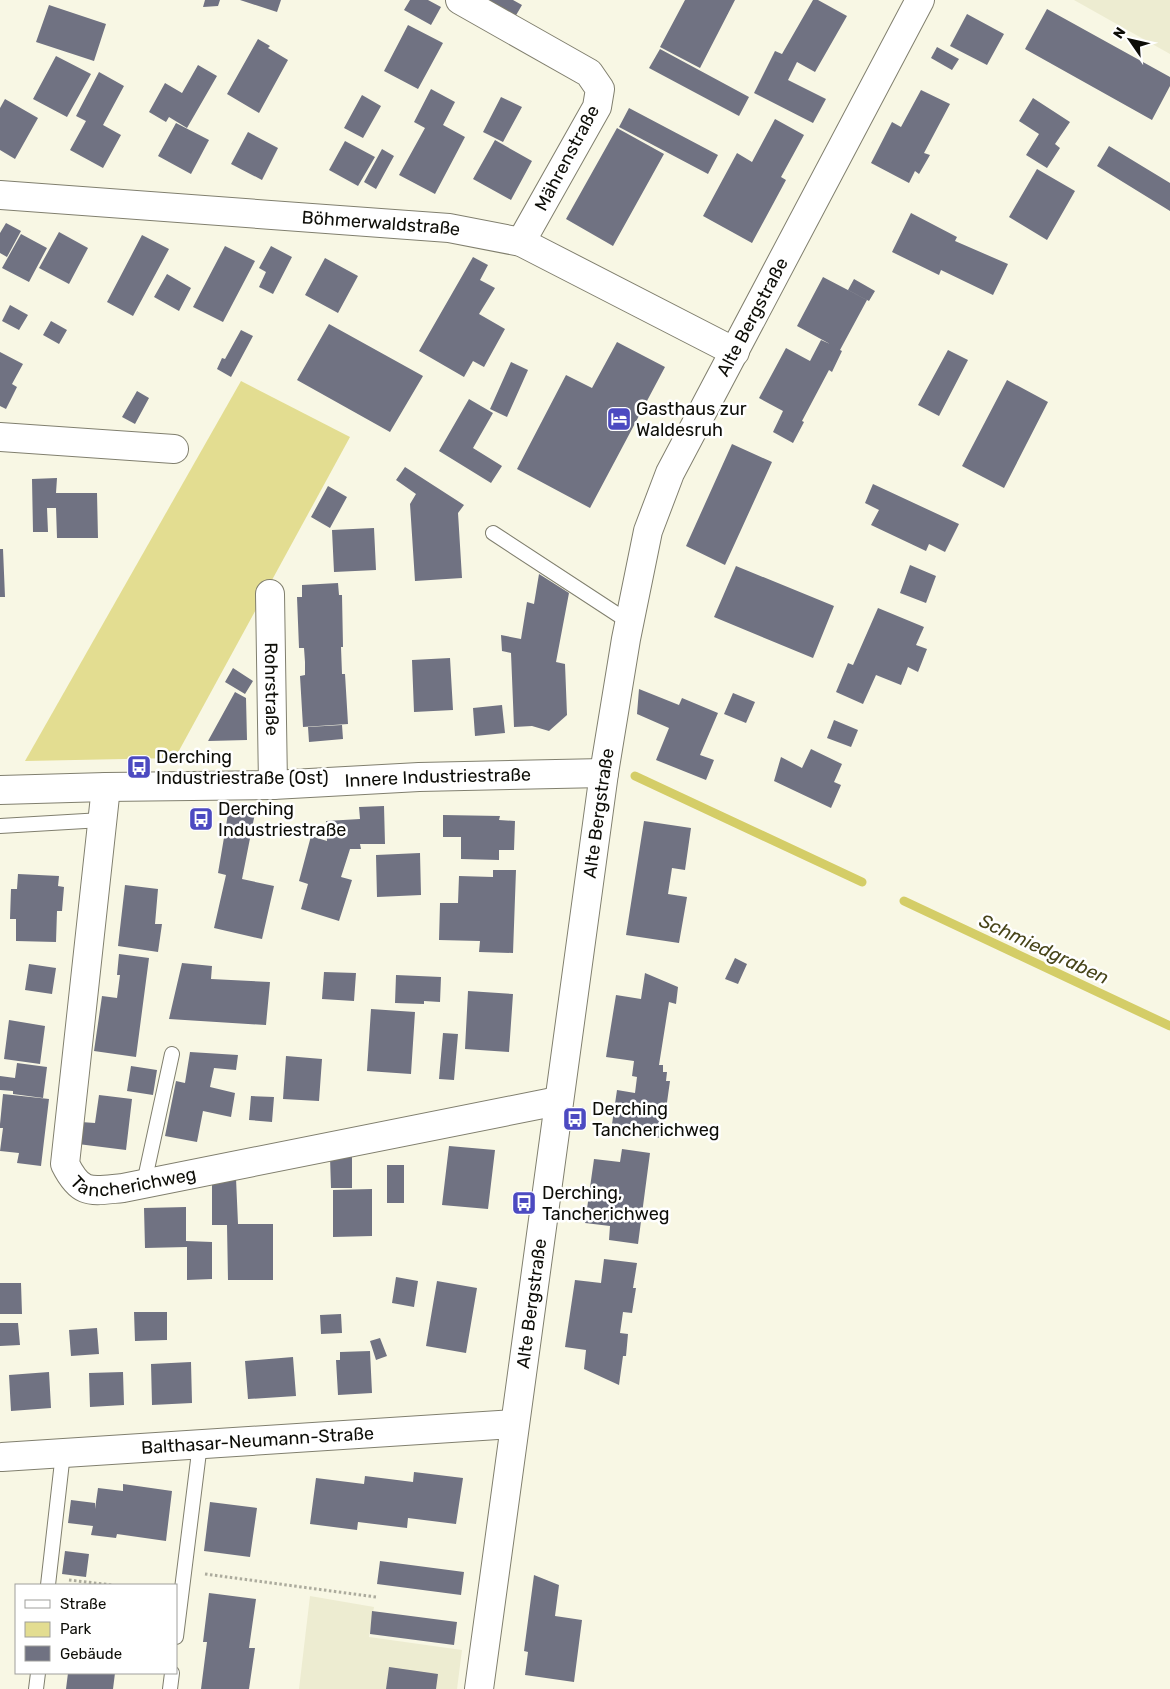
<svg xmlns="http://www.w3.org/2000/svg" width="1170" height="1689" font-family="Rubik,sans-serif">
<style>
.built{fill:#edecd1}
.green{fill:#e3dd91}
.lines{fill:none;stroke-linecap:round;stroke-linejoin:round}
.stream{stroke:#d4cd67;stroke-width:9}
.building{fill:#707282}
.service-casing{stroke:#807f6e;stroke-width:16}
.minor-casing{stroke:#807f6e;stroke-width:30}
.path{stroke:#acab9d;stroke-width:3;stroke-dasharray:2.5 2.5;stroke-linecap:butt}
.service{stroke:#fff;stroke-width:14}
.minor{stroke:#fff;stroke-width:28}
.labels{text-anchor:middle;dominant-baseline:central;stroke-width:5;stroke-linejoin:round;paint-order:stroke}
.street-label{font-size:18px;fill:#0e0e08;stroke:#fff}
.poi-label{font-size:18px;fill:#0e0e08;stroke:#fff;text-anchor:start}
.water-label{font-size:19px;font-style:italic;fill:#474419;stroke:#fff}
</style>
<rect width="100%" height="100%" fill="#f8f7e4"/>
<!-- built -->
<path class="built" d="M1074 0H1170V54Z
M310 1596 374 1607 369 1637 462 1650 457 1689H299Z"/>
<!-- green -->
<path class="green" d="M241 381 350 437 175 758 25 761Z"/>
<g class="lines">
<!-- stream -->
<path class="stream" d="M635 776 862 882
M904 901 1170 1026"/>
</g>
<!-- building -->
<path class="building" d="M205 0H220L218 6 203 7Z
M240 0H281L277 12Z
M410 0H428L441 7 431 25 404 10Z
M484 0H513L522 5 515 17Z
M685 0H735L700 68 660 47Z
M813 0H818L847 16 815 72 797 62 788 80 826 99 813 123 754 93 775 51 782 54Z
M49 5 106 24 94 61 36 42Z
M1047 9 1170 77V86L1152 120 1025 49Z
M967 14 1004 34 987 65 950 46Z
M408 25 443 43 418 89 384 71Z
M258 39 270 46 268 48 288 60 259 113 227 94Z
M937 47 959 59 952 70 931 58Z
M660 49 749 97 739 116 649 68Z
M56 56 91 74 67 117 33 99Z
M198 65 217 76 187 128 169 117 166 122 149 112 165 83 182 93Z
M99 72 124 86 103 125 121 135 103 168 70 150 86 121 76 116Z
M431 89 455 102 443 125 465 137 435 194 399 175 425 128 414 122Z
M921 90 950 104 924 153 930 155 919 174 915 171 909 183 871 163 892 122 901 127Z
M362 95 381 106 363 138 344 128Z
M501 97 522 107 503 142 483 132Z
M1033 98 1070 122 1055 144 1060 148 1047 168 1026 155 1039 134 1019 121Z
M5 99 38 118 15 159 0 150V108Z
M629 108 718 155 708 174 619 127Z
M775 119 804 135 781 177 786 180 752 243 703 216 737 153 752 162Z
M176 123 209 140 191 174 158 156Z
M617 128 664 154 613 246 566 219Z
M248 132 278 148 262 180 231 164Z
M495 140 532 161 511 200 473 179Z
M345 141 375 157 358 186 329 170Z
M1109 146 1170 183V211L1097 166Z
M382 149 394 156 376 189 364 182Z
M1037 169 1075 191 1047 240 1009 217Z
M911 213 957 237 955 241 1008 264 993 295 941 270 939 275 892 252Z
M6 223 21 231 7 257 0 253V233Z
M59 232 88 248 69 284 39 268Z
M21 234 47 248 29 282 2 268Z
M142 235 169 249 133 316 107 302Z
M225 246 255 261 223 322 193 307Z
M271 246 292 257 273 294 259 287 266 272 259 268Z
M473 257 488 265 480 280 495 288 479 314 505 329 484 367 473 361 464 377 419 351Z
M325 258 358 276 338 313 305 295Z
M167 274 191 288 179 311 154 297Z
M823 277 867 300 840 350 842 351 832 372 829 370 802 421 804 422 793 443 773 432 783 411 759 398 786 348 810 361 821 340 830 344 797 326Z
M854 279 875 291 869 301 848 290Z
M10 305 28 315 19 330 2 321Z
M51 321 67 330 59 344 43 335Z
M329 324 423 376 390 432 297 380Z
M241 330 253 336 231 377 217 369 222 358 225 359Z
M617 342 665 367 590 508 517 469 566 375 592 388Z
M948 350 968 360 939 416 918 405Z
M0 352 23 364 12 384 17 387 6 409 0 406Z
M511 362 528 370 507 417 490 409Z
M1007 380 1048 402 1004 488 962 466Z
M137 391 149 398 135 424 122 417Z
M469 399 493 413 473 448 502 466 491 483 439 451Z
M732 444 772 462 725 565 686 546Z
M405 467 464 505 458 513 462 578 415 581 410 504 416 494 396 480Z
M57 478 56 493H97L98 538H57L56 508H47L48 532H33L32 479Z
M873 484 959 524 945 552 929 544 926 551 871 525 879 510 865 503Z
M328 486 347 497 330 528 311 517Z
M374 528 376 570 334 572 332 530Z
M0 549H3L5 597H0Z
M910 565 936 576 926 603 900 593Z
M736 566 834 606 813 658 714 617Z
M539 574 569 593 556 662 565 664 567 715 549 731 532 726 514 727 511 653 502 651 501 635 521 639 527 602 534 604Z
M338 583 339 595H342L343 647H341L342 674H345L348 724 303 727 300 676 305 675V662L304 648H299L297 597H302V585Z
M878 608 924 627 916 645 927 649 918 672 908 667 901 685 876 675 863 704 836 692 848 663 853 665Z
M450 658 453 710 414 712 412 660Z
M233 668 253 681 245 694 225 682Z
M639 689 679 705 682 698 718 713 700 755 714 760 706 780 656 760 669 728 637 714Z
M235 692 246 698 247 740 208 741Z
M733 693 755 702 746 723 724 714Z
M502 705 505 733 475 736 473 708Z
M834 720 858 730 851 747 827 738Z
M342 725 343 739 309 742 308 727Z
M811 749 842 764 834 782 841 785 831 808 774 781 781 757 802 768Z
M384 806 385 844H360L361 849H350L341 877 352 880 339 921 301 909 308 884 299 881 311 836 327 841 326 821 360 819 359 807Z
M255 813 242 879 274 886 262 939 214 928 226 875 218 873 228 814Z
M194 815 208 816V824H194Z
M443 815 500 816 499 820 515 821 514 850H499V860L461 859V837H443Z
M644 821 691 828 685 870 672 868 668 894 687 897 679 943 626 935Z
M420 853 421 895 377 897 376 855Z
M493 870H516L513 953 479 952 480 941 439 940 440 903H458L459 876 493 877Z
M18 874 59 876 58 886 64 887 62 911H57L56 942 16 941V919H10L11 889H17Z
M125 885 158 889 155 924H162L158 952 118 946Z
M119 954 149 958 136 1057 94 1051 102 996 117 998 120 975H117Z
M735 958 747 964 738 984 725 979Z
M182 963 212 966 211 979 270 982 266 1025 169 1019Z
M29 964 56 968 52 994 25 990Z
M324 972 356 973 354 1001 322 999Z
M645 973 678 987 676 1004 669 1002 659 1065H663V1072H667L666 1081H670L662 1138 611 1131 617 1090 635 1093 637 1077 632 1076 634 1061 606 1057 616 995 641 999Z
M396 975 441 977 440 1002 424 1001V1004L395 1003Z
M468 991 513 994 509 1052 465 1049Z
M371 1009 415 1012 411 1074 367 1071Z
M9 1020 45 1026 40 1064 4 1059Z
M443 1033 458 1034 454 1080 439 1079Z
M190 1052 238 1055 236 1070 214 1068 210 1087 235 1093 231 1117 203 1111 197 1142 165 1136 176 1081 185 1083Z
M286 1056 322 1059 319 1101 283 1099Z
M17 1063 47 1067 43 1098 13 1094V1091L0 1090V1076L15 1078Z
M131 1066 157 1070 153 1095 127 1091Z
M3 1094 49 1099 41 1166 17 1163 19 1153 0 1151 3 1128H0V1124Z
M99 1095 132 1099 126 1150 78 1144 81 1122 95 1123Z
M251 1096 274 1097 272 1122 249 1120Z
M572 1109 582 1111 579 1131 569 1130Z
M449 1146 495 1150 488 1209 442 1205Z
M622 1149 650 1153 638 1244 609 1240 610 1226 585 1223 594 1159 620 1162Z
M352 1153V1188H331L330 1157Z
M387 1165H404V1203H387Z
M236 1178 238 1224H273V1280H228L227 1225H212V1184Z
M372 1189V1236L333 1237V1190Z
M186 1207V1241L212 1242V1279L187 1280V1247L145 1248 144 1208Z
M604 1259 637 1263 633 1288H636L632 1313 623 1312 620 1333 628 1334 626 1356H623L619 1385 584 1369 586 1350 565 1347 575 1280 601 1283Z
M396 1277 418 1281 414 1307 392 1303Z
M437 1281 477 1288 466 1353 426 1346Z
M0 1283H21L22 1314H0Z
M134 1312H167V1340L135 1341Z
M341 1314 342 1333 321 1334 320 1315Z
M0 1323H18L20 1345 0 1346Z
M97 1328 99 1354 71 1356 69 1330Z
M380 1338 387 1356 376 1360 370 1341Z
M370 1351 372 1393 338 1395 336 1360H340V1352Z
M293 1357 296 1396 248 1399 245 1361Z
M191 1362 192 1403 152 1405 151 1364Z
M49 1372 51 1408 11 1411 9 1375Z
M123 1372 124 1405 90 1407 89 1373Z
M414 1472 463 1478 456 1524 408 1518 407 1528 358 1522 357 1530 310 1524 316 1478 364 1484 365 1476 413 1482Z
M123 1484 172 1491 166 1541 117 1534 116 1538 91 1535 93 1526 68 1523 71 1500 95 1503V1509L98 1488 123 1491Z
M210 1502 257 1508 250 1557 204 1551Z
M65 1551 89 1554 86 1577 62 1574Z
M380 1561 464 1572 461 1595 377 1584Z
M534 1575 559 1585 555 1616 582 1620 574 1682 525 1675 528 1652 524 1651Z
M209 1593 256 1599 249 1648H255L249 1689H201L207 1642H203Z
M372 1611 457 1622 454 1645 370 1634Z
M389 1667 438 1674 436 1689H386Z
M68 1673H115L113 1689H66Z"/>
<g class="lines">
<defs>
<path id="service" d="M493 533 629 622
M0 826 102 820
M144 1183 172 1054
M48 1585 63 1453
M176 1637 200 1444
M36 1689 38 1673
M170 1689 172 1673"/>
<g id="minor">
<path d="M460 0 589 73 600 89 597 107 521 242"/>
<path id="s1" d="M0 195 449 228 521 242 735 352"/>
<path d="M0 437 174 449"/>
<path id="s2" d="M270 594 273 785"/>
<path id="s3" d="M106 787 65 1164C81 1196 91 1191 123 1188L558 1101"/>
<path id="s4" d="M0 790 106 787 273 785 419 777 604 773"/>
<path id="s5" d="M2 1457 514 1424"/>
<path id="s6" d="M479 1689 604 773 626 639 648 531 670 473 920 0"/>
</g>
</defs>
<!-- service casing -->
<use href="#service" class="service-casing"/>
<!-- minor casing -->
<use href="#minor" class="minor-casing"/>
<!-- path -->
<path class="path" d="M205 1574 376 1597
M69 1580 112 1585"/>
<!-- service -->
<use href="#service" class="service"/>
<!-- minor -->
<use href="#minor" class="minor"/>
</g>
<!-- icons -->
<defs>
<symbol id="hotel-square" viewBox="-11 -11 22 22"><rect x="-9" y="-9" width="18" height="18" rx="4" fill="#4c4ac1" stroke="#fff"/><path d="M-6-4.5h1.5V1H6V5H4.5V3h-9V5H-6ZM-4 0a1.8 1.8 0 1 1 3.6 0ZM.5 0V-2.5h3Q6-2.5 6 0Z" fill="#fff"/></symbol>
<symbol id="bus-square" viewBox="-11 -11 22 22"><rect x="-9" y="-9" width="18" height="18" rx="4" fill="#4c4ac1" stroke="#fff"/><path d="M-5-6H5V4H4V6H2V4H-2V6H-4V4H-5ZM-3.5-4V0h7V-4ZM-3.5 1.2v1.5H-2V1.2ZM2 1.2v1.5H3.5V1.2Z" fill="#fff"/></symbol>
</defs>
<g fill-rule="evenodd">
<use href="#hotel-square" x="605" y="405" width="28" height="28"/>
<use href="#bus-square" x="125" y="753" width="28" height="28"/>
<use href="#bus-square" x="187" y="805" width="28" height="28"/>
<use href="#bus-square" x="561" y="1105" width="28" height="28"/>
<use href="#bus-square" x="510" y="1189" width="28" height="28"/>
</g>
<g class="labels">
<!-- street labels -->
<g class="street-label">
<text transform="translate(567 158) rotate(-62)">Mährenstraße</text>
<text stroke="none"><textPath href="#s1" startOffset="382">Böhmerwaldstraße</textPath></text>
<text stroke="none"><textPath href="#s6" startOffset="1409">Alte Bergstraße</textPath></text>
<text stroke="none"><textPath href="#s2" startOffset="95">Rohrstraße</textPath></text>
<text stroke="none"><textPath href="#s4" startOffset="438">Innere Industriestraße</textPath></text>
<text stroke="none"><textPath href="#s6" startOffset="884">Alte Bergstraße</textPath></text>
<text stroke="none"><textPath href="#s3" startOffset="460">Tancherichweg</textPath></text>
<text stroke="none"><textPath href="#s6" startOffset="389">Alte Bergstraße</textPath></text>
<text stroke="none"><textPath href="#s5" startOffset="256">Balthasar-Neumann-Straße</textPath></text>
</g>
<!-- poi labels -->
<g class="poi-label">
<text x="636" y="409">Gasthaus zur<tspan x="636" dy="21">Waldesruh</tspan></text>
<text x="156" y="757">Derching<tspan x="156" dy="21">Industriestraße (Ost)</tspan></text>
<text x="218" y="809">Derching<tspan x="218" dy="21">Industriestraße</tspan></text>
<text x="592" y="1109">Derching<tspan x="592" dy="21">Tancherichweg</tspan></text>
<text x="542" y="1193">Derching,<tspan x="542" dy="21">Tancherichweg</tspan></text>
</g>
<!-- water labels -->
<g class="water-label">
<text transform="translate(1044 949) rotate(25)">Schmiedgraben</text>
</g>
</g>
<!-- legend -->
<rect x="15" y="1584" width="162" height="90" fill="#ffffff" stroke="#9f9f9c"/>
<rect x="25" y="1600" width="25" height="8" fill="#ffffff" stroke="#9f9f9c"/>
<text x="60" y="1609" font-size="15" fill="#0e0e08">Straße</text>
<rect x="25" y="1622" width="25" height="15" fill="#e3dd91" stroke="#9f9f9c"/>
<text x="60" y="1634" font-size="15" fill="#0e0e08">Park</text>
<rect x="25" y="1646" width="25" height="15" fill="#707282" stroke="#9f9f9c"/>
<text x="60" y="1659" font-size="15" fill="#0e0e08">Gebäude</text>
<!-- north arrow -->
<g transform="translate(1130 40) rotate(304)" stroke="#ffffff" stroke-width="4" paint-order="stroke">
<path d="M0-4L9 19L0 12L-9 19Z" fill="#0e0e08"/>
<text y="-8" font-size="14" font-weight="bold" text-anchor="middle" fill="#0e0e08">N</text>
</g>
</svg>
